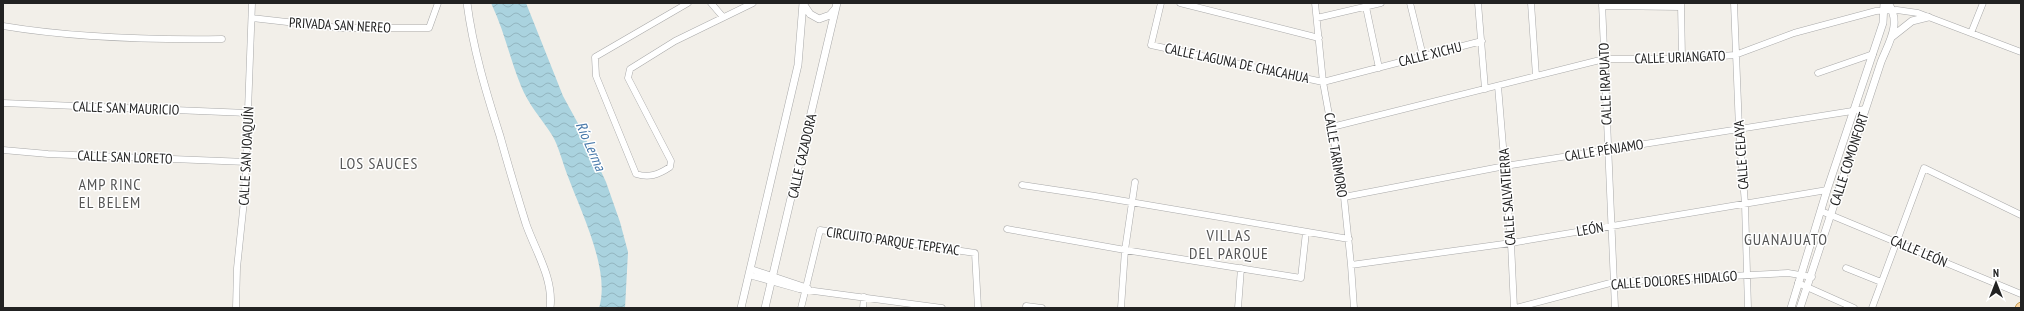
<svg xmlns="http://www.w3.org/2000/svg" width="2024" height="311" font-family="'PT Sans Narrow',sans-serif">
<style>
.water{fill:url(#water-waves)}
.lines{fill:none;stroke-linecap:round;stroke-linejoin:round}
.minor-casing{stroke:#a9a9a9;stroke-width:7}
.tertiary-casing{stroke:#a9a9a9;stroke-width:8}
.primary-casing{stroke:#a06b00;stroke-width:10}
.minor{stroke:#fff;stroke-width:6}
.tertiary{stroke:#fff;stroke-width:7}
.primary{stroke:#fcd6a4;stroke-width:9}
.labels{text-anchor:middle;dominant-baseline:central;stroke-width:3;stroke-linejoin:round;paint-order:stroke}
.street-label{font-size:14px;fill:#222;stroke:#fff}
.water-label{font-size:15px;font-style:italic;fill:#4a7aab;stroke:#fff}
.quarter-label{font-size:16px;letter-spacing:1px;fill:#555;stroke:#fff}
</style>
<defs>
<pattern id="water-waves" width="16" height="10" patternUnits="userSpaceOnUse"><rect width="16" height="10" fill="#aad3df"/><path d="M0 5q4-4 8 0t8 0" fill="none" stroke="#92b5bf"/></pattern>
</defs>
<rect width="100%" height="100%" fill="#f2efe9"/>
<!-- water -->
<path class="water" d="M491 3H526L563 96 581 129 606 182 620 222 628 252 625 308H599C611 270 580 210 567 174 562 161 559 147 552 135 541 118 528 104 521 86 510 59 504 30 491 3Z"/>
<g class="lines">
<defs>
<path id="minor" d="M688 3 595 57 596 76 636 174C649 178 658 175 670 167L671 161 628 78 630 69 675 41 753 3
M711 3 723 17
M1161 3 1151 45 1323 82 1482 41
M1180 3 1319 38
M1315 3 1323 82 1344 197 1351 265 1354 308
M1410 3 1423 56
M1478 3 1485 89
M1531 3 1536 76
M1602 3 1615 308
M1734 3 1739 129 1745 204 1748 308
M1681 4 1682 59
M1602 6 1681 7
M1366 7 1379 68
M252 18 340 28H429L438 3
M1317 18 1381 3
M3 26C75 38 148 40 222 39
M1971 33 1983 3
M1818 73 1873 54
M1498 86 1511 243 1514 308
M3 103 248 113
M1332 127 1604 59H1682L1735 55 1794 33 1876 11 1897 10 1918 13 2021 52
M3 150 48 154 247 162
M1022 185 1095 196 1349 239
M1344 197 1505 166 1865 109
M1821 211 2021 294
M1007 229 1125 250 1301 278 1306 232
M1351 265 1511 243 1827 190
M1846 268 1881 282
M751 269 808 288
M749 275 799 289 942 308
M1798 283 1854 308
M1026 306 1042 308
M236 308 237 268 245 191 252 3
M801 308 820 230 975 253 978 308
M863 308 864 297
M1121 308 1125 250 1135 182
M1238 308 1241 268
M1516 308 1614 282 1788 273 1812 277
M1872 308 1924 168 2021 215"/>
<path id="tertiary" d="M467 3C473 49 486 92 500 136 508 165 517 195 526 224 535 250 554 279 550 308
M804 5 810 14 819 19 830 15 835 9
M1893 36 1912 21 1928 17
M741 308 798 65 803 3
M765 308 837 3
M1791 308 1827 190 1879 35 1883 23 1884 3
M1800 308 1881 62C1889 42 1902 23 1888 3"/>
<path id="primary" d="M2020 308 2021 307"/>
</defs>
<!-- minor casing -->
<use href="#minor" class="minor-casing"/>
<!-- tertiary casing -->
<use href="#tertiary" class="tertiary-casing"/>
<!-- primary casing -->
<use href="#primary" class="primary-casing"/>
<!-- minor -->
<use href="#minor" class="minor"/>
<!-- tertiary -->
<use href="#tertiary" class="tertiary"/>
<!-- primary -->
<use href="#primary" class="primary"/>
</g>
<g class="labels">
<!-- street labels -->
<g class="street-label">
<text transform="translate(340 25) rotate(3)">PRIVADA SAN NEREO</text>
<text transform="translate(1430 54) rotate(-14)">CALLE XICHU</text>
<text transform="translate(1680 57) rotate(-2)">CALLE URIANGATO</text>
<text transform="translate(1237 63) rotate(12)">CALLE LAGUNA DE CHACAHUA</text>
<text transform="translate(1605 84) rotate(-92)">CALLE IRAPUATO</text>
<text transform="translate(126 108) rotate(2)">CALLE SAN MAURICIO</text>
<text transform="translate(1604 150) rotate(-9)">CALLE PÉNJAMO</text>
<text transform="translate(1336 155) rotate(81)">CALLE TARIMORO</text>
<text transform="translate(1741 155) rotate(-94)">CALLE CELAYA</text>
<text transform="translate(246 156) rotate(-87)">CALLE SAN JOAQUÍN</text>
<text transform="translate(802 156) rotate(-77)">CALLE CAZADORA</text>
<text transform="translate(125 157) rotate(2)">CALLE SAN LORETO</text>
<text transform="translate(1849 159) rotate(-72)">CALLE COMONFORT</text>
<text transform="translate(1507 197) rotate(-94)">CALLE SALVATIERRA</text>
<text transform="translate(1590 229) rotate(-10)">LEÓN</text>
<text transform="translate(893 241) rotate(8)">CIRCUITO PARQUE TEPEYAC</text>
<text transform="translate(1919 251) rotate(23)">CALLE LEÓN</text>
<text transform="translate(1674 280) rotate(-4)">CALLE DOLORES HIDALGO</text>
</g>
<!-- water labels -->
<g class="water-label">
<text transform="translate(591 146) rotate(66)">Río Lerma</text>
</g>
<!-- quarter labels -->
<g class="quarter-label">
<text x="379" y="163">LOS SAUCES</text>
<text x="110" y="184">AMP RINC<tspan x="110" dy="18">EL BELEM</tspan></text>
<text x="1229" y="235">VILLAS<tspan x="1229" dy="18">DEL PARQUE</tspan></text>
<text x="1786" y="239">GUANAJUATO</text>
</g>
</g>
<!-- border -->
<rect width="2024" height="311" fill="none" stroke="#222222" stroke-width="8"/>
<!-- north arrow -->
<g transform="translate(1996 283)" stroke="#ffffff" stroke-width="3" paint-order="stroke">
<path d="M0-3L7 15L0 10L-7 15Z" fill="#222222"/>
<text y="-6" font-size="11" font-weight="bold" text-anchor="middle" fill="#222222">N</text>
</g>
</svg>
